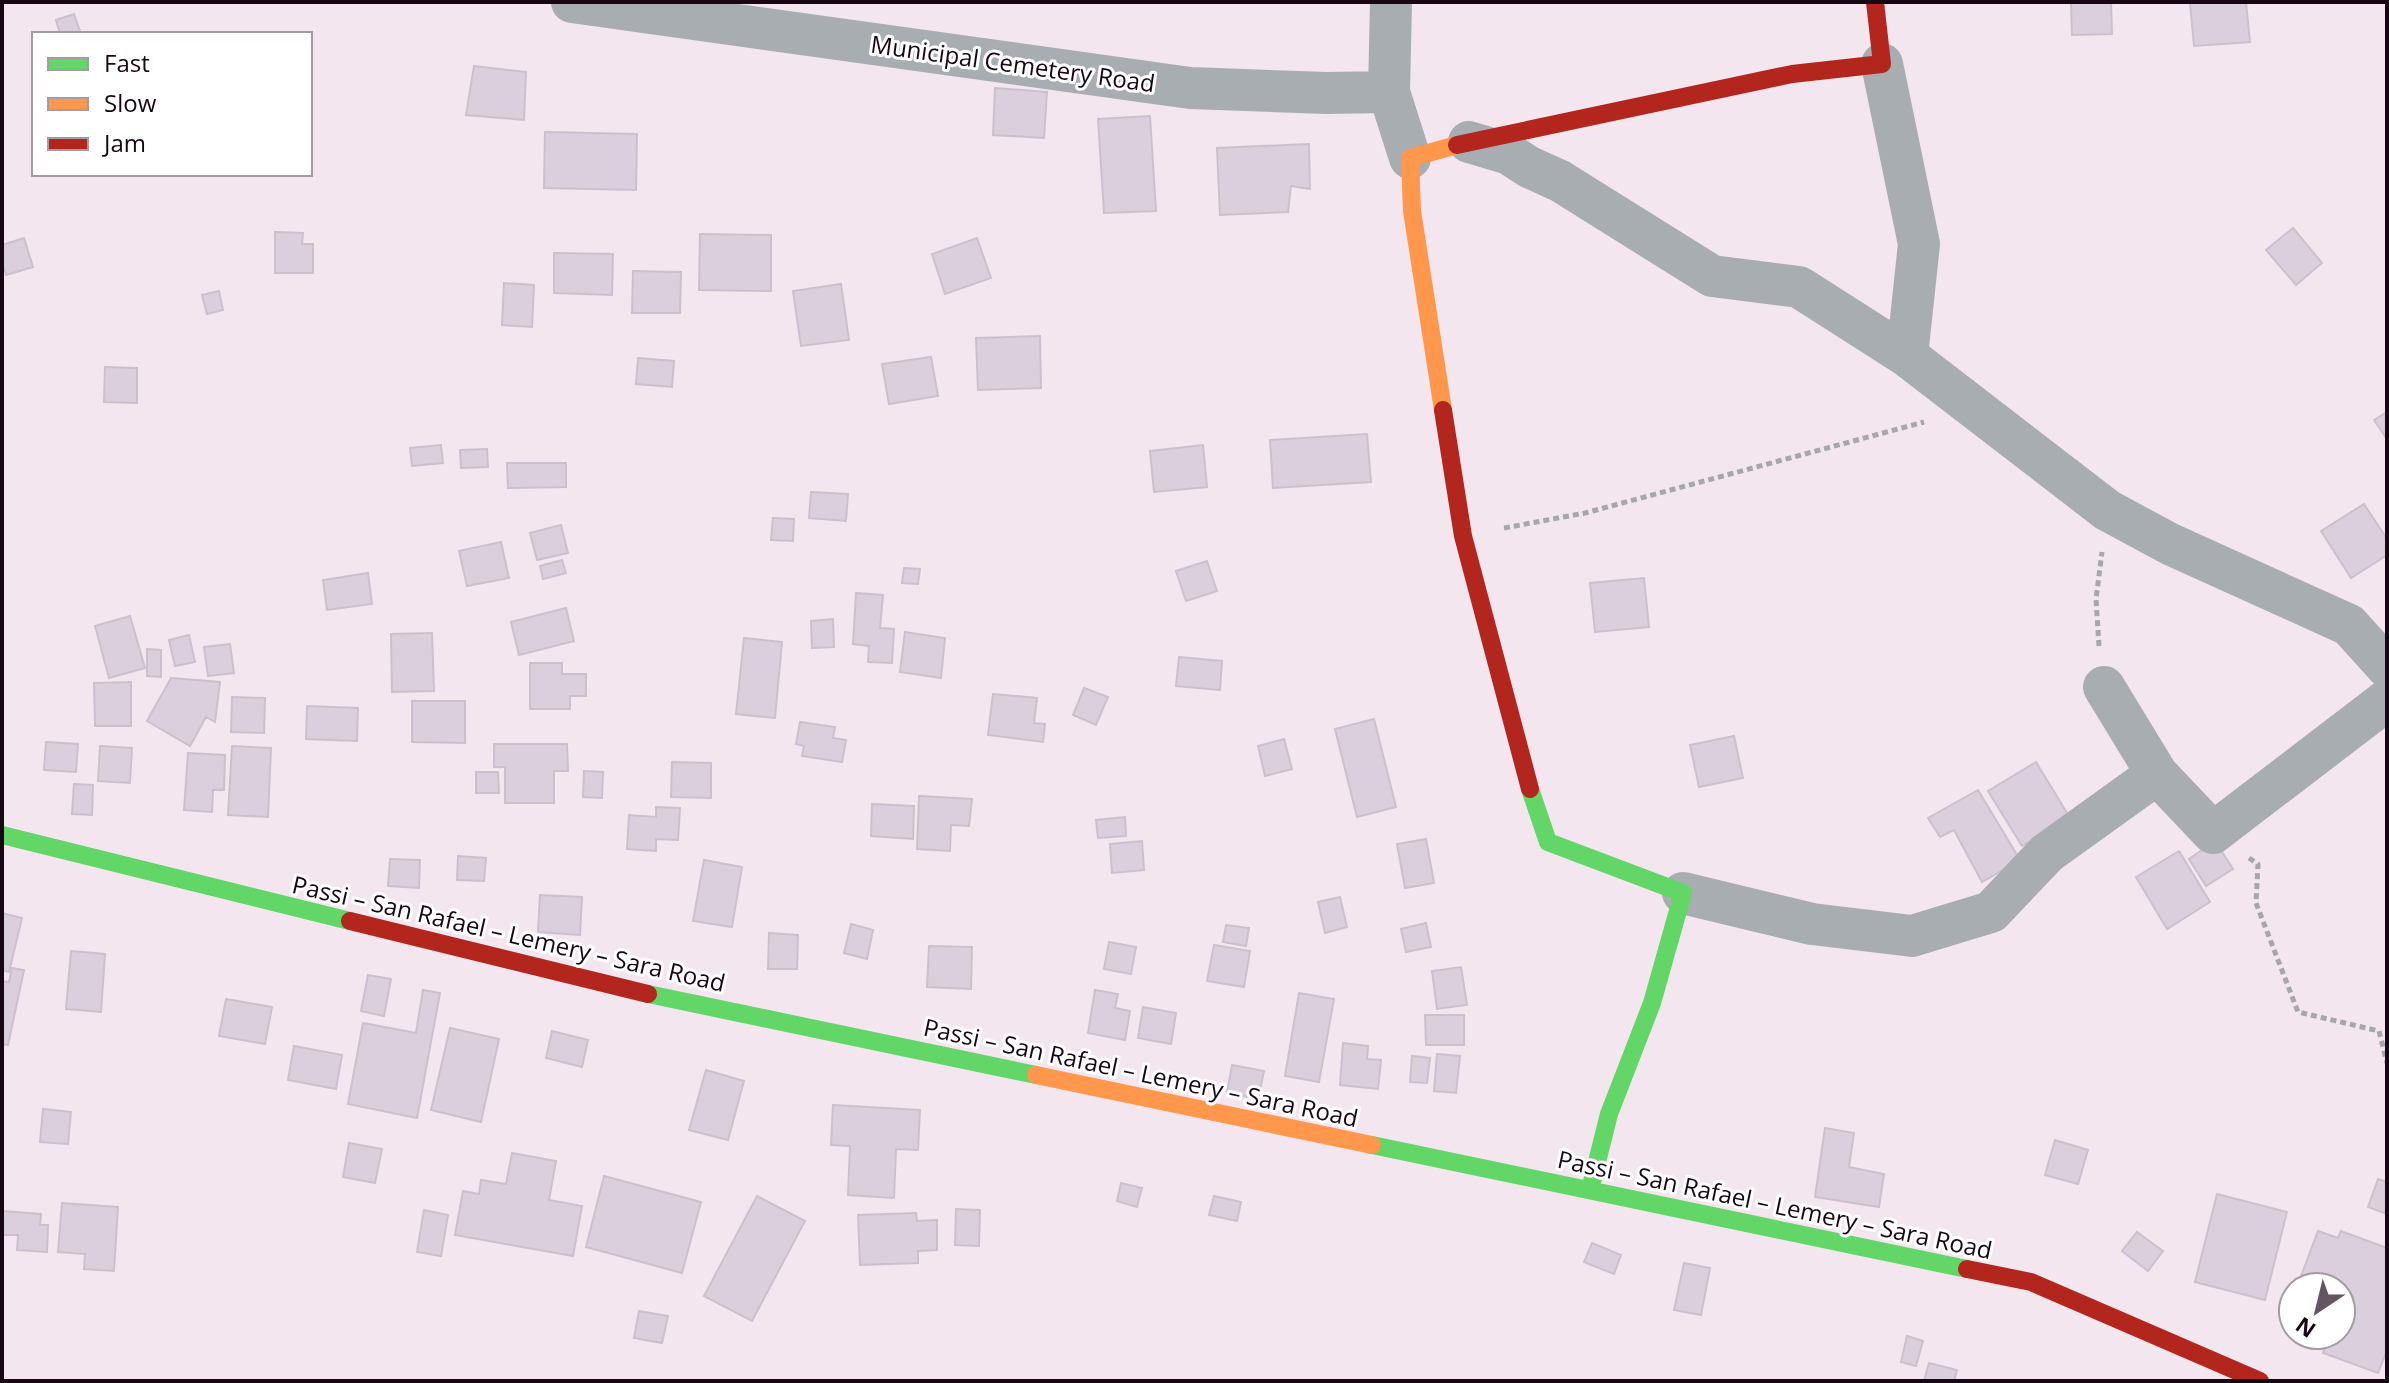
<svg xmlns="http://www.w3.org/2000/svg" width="2389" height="1383" font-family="'Open Sans',sans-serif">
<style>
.building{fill:#dccfdd;stroke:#cdc0ce;stroke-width:2}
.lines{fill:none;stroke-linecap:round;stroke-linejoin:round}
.path{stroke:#a6a7ac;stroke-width:5;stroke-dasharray:6 4;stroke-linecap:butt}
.street{stroke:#a8adb2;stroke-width:42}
.fast{stroke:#63d668;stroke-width:18}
.slow{stroke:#ff974d;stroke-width:18}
.jam{stroke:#b3261e;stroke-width:18}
.labels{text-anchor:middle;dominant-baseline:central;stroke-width:6;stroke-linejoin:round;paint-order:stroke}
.street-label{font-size:24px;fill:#180614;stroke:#fff}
</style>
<rect width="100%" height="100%" fill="#f3e6ef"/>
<!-- building -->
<path class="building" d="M2071 2H2111L2112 34 2072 35Z
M2246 2 2250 42 2194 46 2190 3Z
M74 14 81 34H60L56 20Z
M474 66 526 72 524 120 466 115Z
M995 88 1047 92 1044 138 993 135Z
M1150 116 1156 211 1104 213 1098 119Z
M545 132 637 134 636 190 544 188Z
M1309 144 1310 189 1291 186 1288 212 1220 215 1217 148Z
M2293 228 2322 263 2296 285 2266 250Z
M275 232 303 233 302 244H313V273H275Z
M700 234 771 235V291L699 290Z
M24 238 33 267 6 275 2 262V245Z
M977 238 991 278 945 294 932 254Z
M554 253 613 254 612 295 554 293Z
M633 271 681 272 680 313H632Z
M504 283 534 285 532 327 502 325Z
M841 284 849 340 801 346 793 291Z
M219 291 223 310 207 314 202 295Z
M1040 336 1041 388 978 390 976 338Z
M931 357 938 396 889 404 882 364Z
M638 358 674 361 672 387 636 384Z
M105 367 137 368V403L104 402Z
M2387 412V439L2374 420Z
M1367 434 1371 482 1273 488 1270 440Z
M441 445 443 463 412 466 410 448Z
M1203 445 1207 487 1154 492 1150 451Z
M487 449 488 467 461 468 460 450Z
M507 463H566V487L508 488Z
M811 492 848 494 846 521 809 518Z
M2364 504 2387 539V555L2351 578 2321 531Z
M773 518 794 519 793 541 771 540Z
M561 525 568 553 537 560 530 533Z
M501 542 509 578 467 586 459 551Z
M562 560 566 573 543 579 540 566Z
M1207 561 1217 591 1186 601 1176 571Z
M904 568 920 569 918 584 902 583Z
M368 573 372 604 327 610 323 580Z
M1644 578 1649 627 1595 632 1590 583Z
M856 593 883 595 880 628 894 629 892 663 868 662 869 646 853 644Z
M566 608 574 641 519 655 511 622Z
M130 616 145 668 109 678 95 626Z
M833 619 834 647 812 648 811 621Z
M905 632 945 638 941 678 900 672Z
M432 633 434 691 392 692 391 634Z
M189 635 195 662 175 666 169 640Z
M744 638 782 642 775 718 736 714Z
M230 644 234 673 208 676 204 647Z
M147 649 161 650V677L147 676Z
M1179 657 1222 661 1220 690 1176 686Z
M530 663H562V674H586V696H570V709H530Z
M171 678 220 682 215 722 206 717 190 746 147 721Z
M131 682V726H95L94 683Z
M1084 688 1108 697 1096 725 1073 715Z
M993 694 1037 698 1034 723 1045 724 1043 742 988 735Z
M232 697 265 698 264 733 231 732Z
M412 701H465V743L412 742Z
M307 706 358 708 357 741 306 739Z
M1374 719 1396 807 1357 817 1335 729Z
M800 722 835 727 833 738 846 740 842 762 802 756 804 746 796 744Z
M1734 736 1743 778 1699 787 1690 745Z
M1284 739 1292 769 1265 776 1258 746Z
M46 742 78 744 76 772 44 770Z
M494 744H567L568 771H554V803H505V767H494Z
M100 746 132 748 130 783 98 781Z
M232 746 271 748 268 817 228 815Z
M188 753 225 755 224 790H213L212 812 184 810Z
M672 762 711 763V798L671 797Z
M2036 762 2070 818 2022 846 1988 791Z
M584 771 603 772 602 798 583 797Z
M476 772H498L499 793H476Z
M74 784 93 785 92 815 72 814Z
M1978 790 2020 860 1982 882 1954 830 1940 837 1928 818Z
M919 796 972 799 969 826 951 825 950 851 917 849Z
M872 804 914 806 913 839 871 836Z
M656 807 680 808 678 840 656 839V851L627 849 629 815 656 817Z
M1125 817 1126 836 1098 838 1096 820Z
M1426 839 1434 883 1405 888 1397 844Z
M1142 841 1144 870 1112 873 1110 844Z
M2215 841 2233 869 2206 886 2189 859Z
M2179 851 2210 902 2167 929 2136 877Z
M458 856 486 858 484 881 457 880Z
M390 859 420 860 419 888 388 886Z
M704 860 742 867 732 927 693 921Z
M540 895 582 897 580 935 538 932Z
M1340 897 1347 927 1325 933 1318 902Z
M2 913 22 918 9 972 2 970Z
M1426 923 1431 947 1406 952 1401 929Z
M851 924 873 930 867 959 844 953Z
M1226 925 1249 928 1246 946 1223 942Z
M769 933 798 935 797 969H768Z
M1109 942 1136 947 1131 974 1104 969Z
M1214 945 1250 951 1244 987 1207 981Z
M929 946 972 947 971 989 927 987Z
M71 951 105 954 101 1012 66 1009Z
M1461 967 1467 1005 1437 1009 1432 971Z
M12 968 24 970 8 1045 2 1044V981L9 982Z
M368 975 391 979 384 1016 361 1011Z
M423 990 440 993 417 1118 348 1104 363 1023 416 1033Z
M1095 990 1118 994 1115 1008 1130 1011 1125 1040 1088 1033Z
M1299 993 1334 999 1319 1082 1285 1076Z
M226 999 272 1007 265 1044 219 1036Z
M1143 1007 1176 1013 1171 1044 1138 1038Z
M1425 1015H1464V1045H1426Z
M450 1028 499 1039 481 1122 431 1110Z
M552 1031 588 1040 582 1067 546 1058Z
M1343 1043 1368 1046 1367 1059 1381 1060 1378 1089 1340 1085Z
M294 1046 342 1055 336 1089 288 1080Z
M1437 1054 1460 1056 1456 1093 1434 1091Z
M1412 1056 1430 1058 1427 1083 1410 1082Z
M1232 1065 1264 1071 1258 1099 1227 1093Z
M706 1070 744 1081 728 1140 689 1130Z
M833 1105 920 1110 918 1150 896 1149 894 1198 848 1195 850 1146 831 1145Z
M43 1109 71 1112 68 1144 40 1142Z
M1825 1128 1854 1133 1849 1167 1884 1174 1879 1207 1815 1197Z
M2055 1140 2088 1150 2078 1184 2045 1175Z
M349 1143 382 1149 375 1183 343 1177Z
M512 1153 556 1161 549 1200 582 1206 573 1256 455 1235 463 1191 479 1194 481 1180 506 1184Z
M604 1176 701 1202 682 1273 586 1247Z
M2378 1179 2387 1182V1214L2368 1207Z
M1121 1183 1142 1188 1137 1207 1117 1201Z
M2217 1194 2287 1212 2265 1300 2195 1282Z
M757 1196 805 1221 752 1321 704 1296Z
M1214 1196 1241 1202 1237 1221 1209 1215Z
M62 1203 118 1207 114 1271 84 1269 85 1254 58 1252Z
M956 1209 980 1210 979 1246 955 1245Z
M424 1210 448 1215 441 1256 417 1252Z
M2 1211 41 1214 40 1225H48L47 1252 17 1250 18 1235H2Z
M916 1213 917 1221 937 1220V1250L918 1251V1263L860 1265 858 1215Z
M2318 1231 2338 1238 2341 1231 2387 1248V1350L2378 1373 2323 1353 2330 1335H2341V1287H2297Z
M2137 1232 2163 1251 2148 1271 2122 1251Z
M1592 1243 1621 1255 1614 1274 1584 1262Z
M1684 1263 1710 1268 1701 1315 1674 1310Z
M639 1311 668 1316 662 1343 634 1338Z
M1907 1336 1923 1341 1916 1366 1901 1362Z
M1929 1363 1957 1370 1954 1381H1924Z"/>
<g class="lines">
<!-- path -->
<path class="path" d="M1504 528 1585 513 1924 422
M2099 646 2096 599 2102 552
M2249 858 2258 864 2256 903 2298 1012 2379 1031 2387 1063"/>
<!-- street -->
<path class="street" d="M572 2 1190 88 1326 93 1389 92 1410 158
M1882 64 1919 244 1907 356
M1389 92 1391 2
M1469 142 1509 154 1529 167 1560 181 1712 276 1799 287 1907 356 2107 510 2170 544 2349 625 2387 667
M2104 687 2157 774 2213 833 2387 700
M1683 893 1812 924 1912 936 1991 912 2047 853 2157 774"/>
<!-- fast -->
<path class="fast" d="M1530 789 1548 842 1683 893 1652 1003 1609 1114 1590 1190
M2 835 350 921
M648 994 1036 1075
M1372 1145 1967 1269"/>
<!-- slow -->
<path class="slow" d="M1443 410 1412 211 1410 158 1457 145
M1036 1075 1372 1145"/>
<!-- jam -->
<path class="jam" d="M1457 145 1792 74 1882 64 1875 2
M1443 410 1463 536 1530 789
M350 921 648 994
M1967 1269 2031 1282 2260 1381"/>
</g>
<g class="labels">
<!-- street labels -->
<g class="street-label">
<text transform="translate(1013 63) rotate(8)">Municipal Cemetery Road</text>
<text transform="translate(509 933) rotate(13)">Passi – San Rafael – Lemery – Sara Road</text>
<text transform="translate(1141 1072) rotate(12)">Passi – San Rafael – Lemery – Sara Road</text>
<text transform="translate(1775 1204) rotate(12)">Passi – San Rafael – Lemery – Sara Road</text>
</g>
</g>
<!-- border -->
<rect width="2389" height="1383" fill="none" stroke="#180614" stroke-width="8"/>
<!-- legend -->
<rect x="32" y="32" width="280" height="144" fill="#ffffff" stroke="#a39ba1" stroke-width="2"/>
<rect x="48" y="58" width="40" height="12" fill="#63d668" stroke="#a39ba1" stroke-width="2"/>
<text x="104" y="72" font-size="24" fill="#180614">Fast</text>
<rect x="48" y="98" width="40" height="12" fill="#ff974d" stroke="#a39ba1" stroke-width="2"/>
<text x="104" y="112" font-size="24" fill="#180614">Slow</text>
<rect x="48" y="138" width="40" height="12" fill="#b3261e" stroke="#a39ba1" stroke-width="2"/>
<text x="104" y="152" font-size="24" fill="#180614">Jam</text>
<!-- north arrow -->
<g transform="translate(2317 1311) rotate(215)"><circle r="38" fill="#ffffff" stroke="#a39ba1" stroke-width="2"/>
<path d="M0-6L14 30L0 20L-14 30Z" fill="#655461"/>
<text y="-12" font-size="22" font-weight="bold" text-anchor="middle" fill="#180614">N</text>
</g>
</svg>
